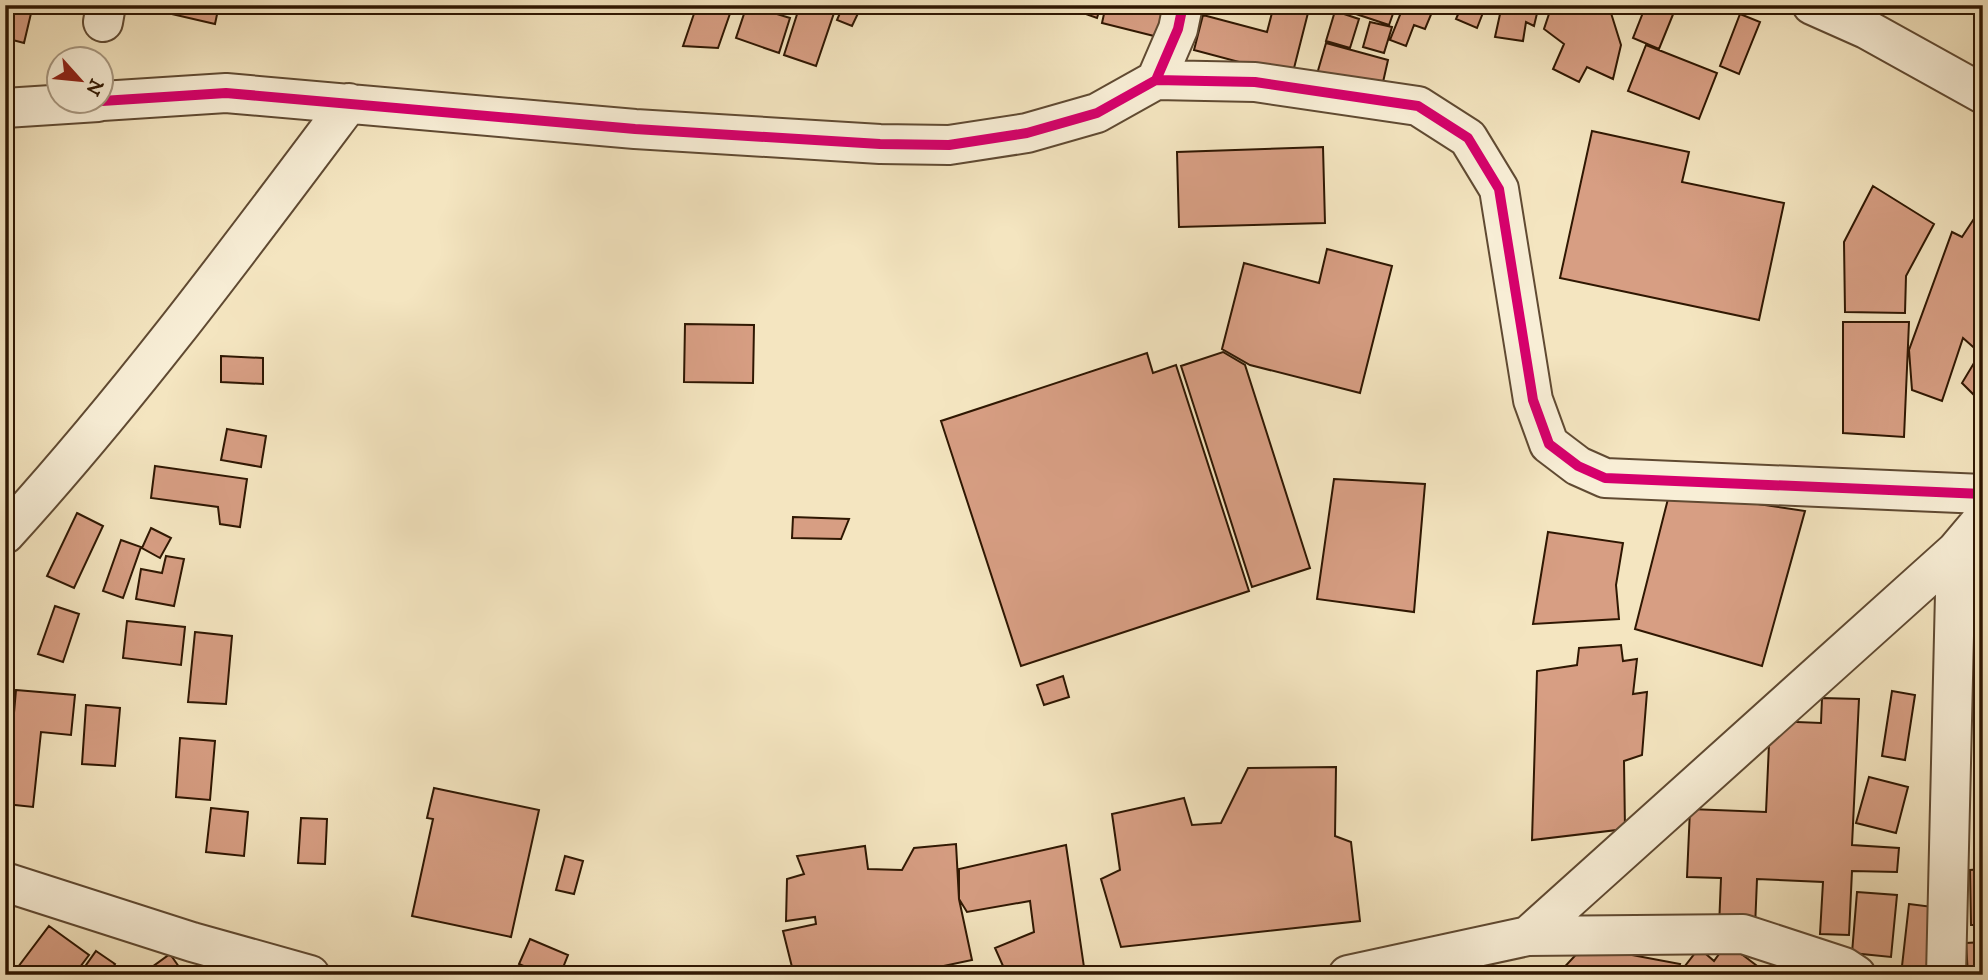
<svg xmlns="http://www.w3.org/2000/svg" width="1988" height="980" font-family="'IM FELL DW Pica',serif">
<style>
.building{fill:#d79e83;stroke:#2f1702;stroke-width:2}
.lines{fill:none;stroke-linecap:round;stroke-linejoin:round}
.minor-casing{stroke:#604a32;stroke-width:42}
.minor{stroke:#f8eed6;stroke-width:38}
.cycleway-casing{stroke:#f8eed6;stroke-width:15}
.cycleway{stroke:#d6006c;stroke-width:10}
</style>
<rect width="100%" height="100%" fill="#f4e5c0"/>
<filter id="stains"><feTurbulence type="fractalNoise" baseFrequency=".00286" numOctaves="4"/><feColorMatrix values="0 0 0 0 .2 0 0 0 0 .09 0 0 0 0 .02 0 0 0 .5 -.17"/></filter>
<radialGradient id="worn" r=".72"><stop offset=".6" stop-color="#630" stop-opacity="0"/><stop offset="1" stop-color="#630" stop-opacity=".3"/></radialGradient>
<!-- building -->
<path class="building" d="M5 5H33L24 43 5 38Z
M38 5H86L84 14Z
M164 5H219L215 24 163 12Z
M697 5H733L718 48 683 46Z
M747 5 790 18 779 53 736 38Z
M800 5H821L835 10 816 66 784 55Z
M840 5H862L852 26 837 20 843 6Z
M1069 5H1101L1097 18 1069 8Z
M1106 5H1170L1162 38 1102 23Z
M1274 5H1310L1292 76 1194 50 1203 15 1267 32Z
M1339 5H1392L1395 8 1389 25 1338 8Z
M1404 5H1435L1425 29 1414 25 1406 46 1390 40Z
M1462 5H1486L1477 28 1456 19Z
M1502 5H1539L1534 26 1526 22 1523 41 1495 37Z
M1552 5H1613L1611 13 1621 45 1613 79 1587 67 1579 82 1553 69 1564 44 1544 29Z
M1646 5H1656L1674 12 1659 49 1633 38Z
M1335 11 1359 19 1350 48 1326 41Z
M1740 14 1760 22 1739 74 1720 66Z
M1370 22 1392 27 1384 53 1363 47Z
M1326 43 1388 60 1381 91 1317 74Z
M1646 45 1717 73 1699 119 1628 91Z
M1592 131 1689 152 1682 182 1784 203 1759 320 1560 278Z
M1323 147 1325 223 1179 227 1177 152Z
M1873 186 1934 224 1906 276 1905 313 1845 312 1844 242Z
M1983 205V404L1962 383 1980 353 1963 338 1942 401 1912 390 1909 350 1952 232 1962 237Z
M1327 249 1392 266 1360 393 1250 365 1222 349 1244 263 1319 283Z
M1843 322H1909L1904 437 1843 433Z
M685 324 754 325 753 383 684 382Z
M1223 352 1245 365 1310 568 1252 587 1181 366Z
M1147 353 1153 373 1176 365 1249 591 1021 666 941 421Z
M221 356 263 358V384L221 382Z
M227 429 266 436 261 467 221 460Z
M155 466 247 479 240 527 220 524 218 507 151 498Z
M1334 479 1425 484 1414 612 1317 599Z
M1670 491 1805 511 1762 666 1635 629Z
M77 513 103 526 74 588 47 576Z
M793 517 849 519 841 539 792 538Z
M151 528 171 538 160 558 142 548Z
M1548 532 1623 543 1616 585 1619 619 1533 624Z
M121 540 141 547 123 598 103 591Z
M1983 551V598L1965 567Z
M166 556 184 559 174 606 136 599 141 569 162 573Z
M55 606 79 614 63 662 38 654Z
M127 621 185 627 181 665 123 658Z
M195 632 232 636 226 704 188 702Z
M1621 645 1623 661 1637 659 1633 694 1647 692 1642 755 1624 761 1625 829 1532 840 1537 671 1577 665 1579 648Z
M1063 676 1069 697 1044 705 1037 685Z
M16 690 75 695 71 735 41 732 33 807 6 804Z
M1892 691 1915 695 1905 760 1882 756Z
M1822 698 1859 699 1852 845 1899 848 1897 872 1852 871 1849 935 1820 934 1823 882 1757 879 1755 928 1719 927 1721 878 1687 877 1690 809 1766 812 1770 721 1821 723Z
M86 705 120 708 115 766 82 764Z
M180 738 215 741 210 800 176 797Z
M1336 767 1335 836 1351 842 1360 921 1121 947 1101 879 1120 870 1112 814 1184 798 1192 825 1221 823 1248 768Z
M1869 777 1908 787 1896 833 1856 823Z
M434 788 539 810 511 937 412 916 433 819 427 818Z
M211 808 248 812 244 856 206 852Z
M301 818 327 819 325 864 298 863Z
M956 844 959 899 972 960 901 975H794L783 931 816 924 815 917 786 921 787 879 804 874 797 856 865 846 868 869 902 870 914 848Z
M1066 845 1084 967 1059 975H1007L995 948 1034 932 1030 901 967 912 959 899V869Z
M565 856 583 861 574 894 556 890Z
M1983 869V925H1971L1970 870Z
M1857 892 1897 895 1891 957 1852 953Z
M1909 904 1941 908 1933 975H1901Z
M49 926 89 955 74 975H20L15 971Z
M530 939 568 955 560 975H544L519 964Z
M1983 942V974L1968 975 1966 943Z
M1727 943 1769 975H1678L1699 948 1714 961Z
M1584 946 1680 964 1676 975H1557Z
M96 951 115 964 108 975H79Z
M1790 951 1821 975H1772Z
M170 954 184 974 141 975Z"/>
<g class="lines">
<defs>
<path id="minor" d="M1812 5 1866 29 1983 94
M103 22 106 5
M1156 80 1255 82 1418 106 1468 138 1499 189 1533 400 1549 444 1578 466 1605 478 1983 494
M102 101 226 93 635 129 880 144 949 145 1027 133 1097 113 1156 80 1178 29 1183 5
M5 108 98 102
M5 534C129 398 238 251 349 103
M5 882 192 942 310 975
M1528 936 1956 551 1983 519
M1348 975 1528 936 1743 934 1844 967 1856 975
M1946 975 1956 551"/>
</defs>
<!-- minor casing -->
<use href="#minor" class="minor-casing"/>
<!-- minor -->
<use href="#minor" class="minor"/>
<defs>
<path id="cycleway" d="M1156 80 1255 82 1418 106 1468 138 1499 189 1533 400 1549 444 1578 466 1605 478 1983 494
M102 101 226 93 635 129 880 144 949 145 1027 133 1097 113 1156 80 1178 29 1183 5"/>
</defs>
<!-- cycleway casing -->
<use href="#cycleway" class="cycleway-casing"/>
<!-- cycleway -->
<use href="#cycleway" class="cycleway"/>
</g>
<!-- margin -->
<rect width="1988" height="980" fill="none" stroke="#f4e5c0" stroke-width="28"/>
<rect x="7" y="7" width="1974" height="966" fill="none" stroke="#2f1702" stroke-width="3.5"/>
<rect x="14" y="14" width="1960" height="952" fill="none" stroke="#2f1702" stroke-width="2"/>
<!-- north arrow -->
<g transform="translate(80 80) rotate(117)"><circle r="33" fill="#f8eed6" stroke="#a89881" stroke-width="2"/>
<path d="M0-5L12 26L0 18L-12 26Z" fill="#8f2418"/>
<text y="-10" font-size="19" font-weight="bold" text-anchor="middle" fill="#2f1702">N</text>
</g>
<rect width="100%" height="100%" filter="url(#stains)"/>
<rect width="100%" height="100%" fill="url(#worn)"/>
</svg>
